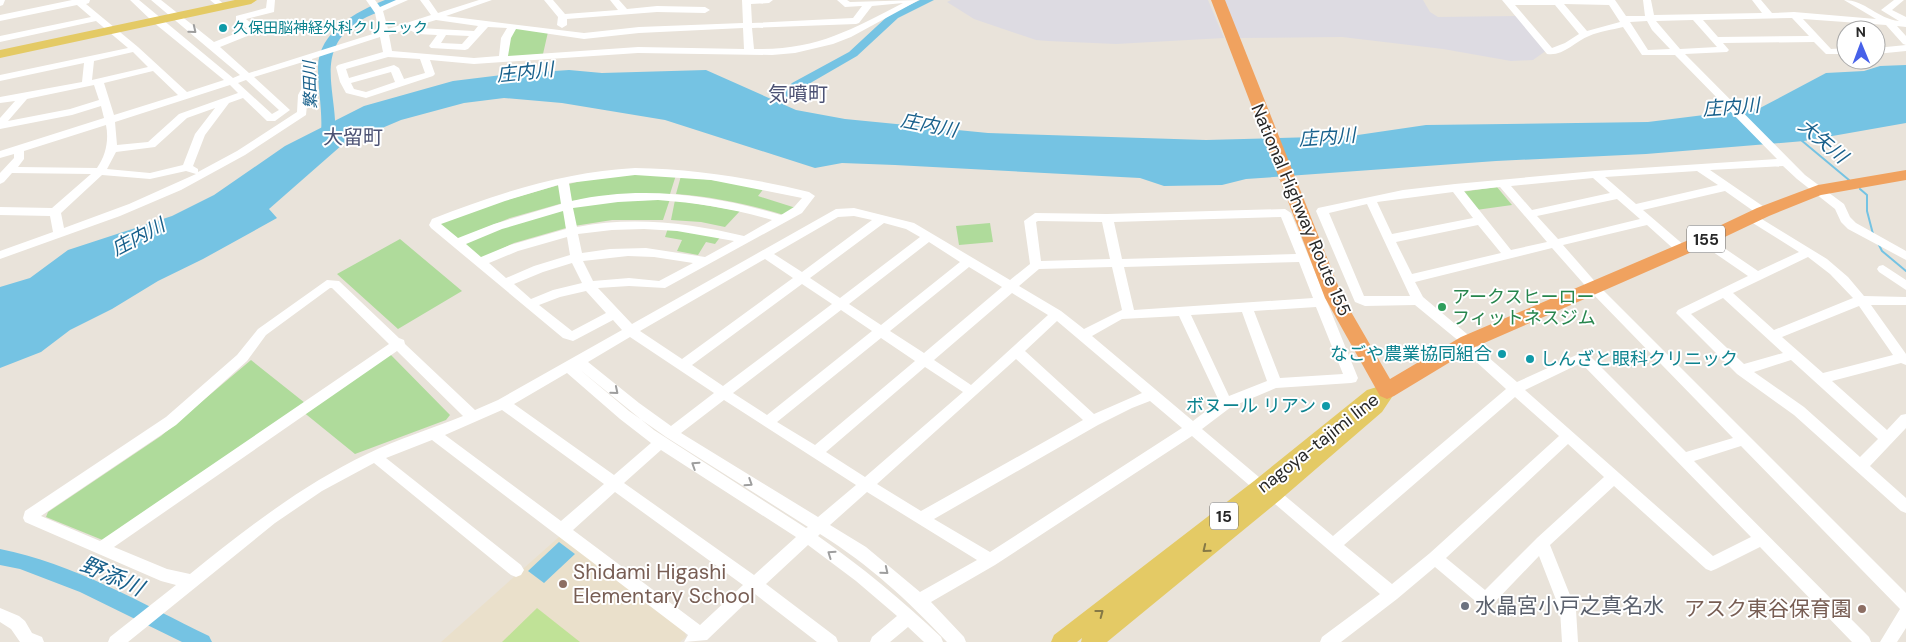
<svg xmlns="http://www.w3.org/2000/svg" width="1906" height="642" font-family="'DM Sans','Noto Sans JP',sans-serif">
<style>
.industrial{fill:#dddbe2}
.education{fill:#eae0cb}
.green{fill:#afdb9b}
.pitch{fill:#c0e297}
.water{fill:#75c3e3}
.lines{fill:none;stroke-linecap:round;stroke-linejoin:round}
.stream{stroke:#75c3e3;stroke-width:2}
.river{fill:#75c3e3;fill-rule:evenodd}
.minor{fill:#fff;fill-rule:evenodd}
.major{fill:#e4ca65;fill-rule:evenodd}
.highway{fill:#f0a25f;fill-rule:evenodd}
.oneway{stroke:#9e9e9e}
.oneway2{stroke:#867946}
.culture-dot{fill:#0f9aa8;stroke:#fff;stroke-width:2}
.leisure-dot{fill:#2e9e5b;stroke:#fff;stroke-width:2}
.education-dot{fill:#8d6e63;stroke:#fff;stroke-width:2}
.worship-dot{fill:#6b7280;stroke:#fff;stroke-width:2}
.labels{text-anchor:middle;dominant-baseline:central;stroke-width:4;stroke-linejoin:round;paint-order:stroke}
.far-culture-label{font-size:15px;fill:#0d838f;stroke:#fff;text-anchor:start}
.far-water-label{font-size:16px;font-style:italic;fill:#18608b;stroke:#fff}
.shield{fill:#fff;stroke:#686868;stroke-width:1}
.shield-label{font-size:16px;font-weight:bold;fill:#282828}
.street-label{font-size:18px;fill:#282828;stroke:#fff}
.leisure-label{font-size:18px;fill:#27864d;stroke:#fff;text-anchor:start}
.culture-label{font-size:18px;fill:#0d838f;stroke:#fff;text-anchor:end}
.water-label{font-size:19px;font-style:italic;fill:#18608b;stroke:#fff}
.quarter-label{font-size:20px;fill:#4c5274;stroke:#fff}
.near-education-label{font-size:21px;fill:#785e54;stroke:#fff;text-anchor:start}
.near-worship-label{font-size:21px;fill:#5b616d;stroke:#fff;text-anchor:start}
.near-water-label{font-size:22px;font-style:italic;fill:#18608b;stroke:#fff}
</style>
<rect width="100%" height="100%" fill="#e9e3da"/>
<!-- industrial -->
<path class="industrial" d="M951 0H1208L1224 38 1116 44 1048 41 1036 40 974 19 947 2Z
M1223 0H1423L1430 12 1438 17 1517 16 1547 50 1533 60 1511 61 1443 49 1342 37 1236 38Z"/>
<!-- education -->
<path class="education" d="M560 536 685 632 686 637 680 642H441Z"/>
<!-- green -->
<path class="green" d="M515 28 548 32 543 54 508 57 506 40Z
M627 174 676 175 670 194 620 195 571 201 569 184 592 178Z
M681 176 765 187 758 196 796 208 784 215C748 204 714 197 676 194Z
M559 185 563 203 510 218 458 239 438 224 467 211Z
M1497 187 1512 205 1476 210 1461 192Z
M670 199 663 220H612L574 226 572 207 601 202Z
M675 200 740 211 725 227 701 222 671 220Z
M564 209 566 228 514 243 480 259 462 244 493 230Z
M990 223 993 242 959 245 956 226Z
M668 228 721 236 715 244 706 242 698 255 677 251 682 240 665 237Z
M400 239 462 291 398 329 337 274Z
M389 353 450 415 446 420 355 454 302 411Z
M251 360 305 403 105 541 46 517 48 512 161 436Z"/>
<!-- pitch -->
<path class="pitch" d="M537 608 580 642H502Z"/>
<!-- water -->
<path class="water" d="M1906 65V123L1804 141 1646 154 1496 161 1246 179 1222 185 1164 186 1140 178 895 165 842 163 815 168 665 120 562 103 504 98 464 103 401 120 342 145 269 209 277 218 203 259 158 281 112 309 70 330 41 352 0 368V287L30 278 68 250 172 216 214 195 285 146 364 106 453 81 510 74 569 70 602 73 706 70 796 110 845 119 988 133 1206 140 1351 136 1426 125 1648 122 1760 108 1826 73 1864 71 1880 66Z
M559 542 575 554 544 583 528 571Z"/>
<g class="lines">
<!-- stream -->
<path class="stream" d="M1801 140 1849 180
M1860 189 1867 195V211L1873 234
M1878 243 1882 251 1906 271"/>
<!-- river -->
<path class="river" d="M385 0H399C390 10 365 15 352 26 320 52 333 85 335 120 335 127 333 135 332 143L326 147 322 146 320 143C324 115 318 94 318 67 319 31 356 12 385 0Z
M920 0H934L898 18 857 56 800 89 780 110H772L770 107 772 104 792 83 849 52 890 14Z
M0 549C72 563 143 604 209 636L212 642H182L80 592 20 569 0 565Z"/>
<!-- minor -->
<path class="minor" d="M0 0H5L3 5 0 6Z
M72 0H90L89 3 86 4 138 47 187 92 224 80 153 22 130 0H139L233 78 240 75 151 0H161L214 42 247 29 236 20V16L266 8 267 0H275L274 12 246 19 257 28V32L220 47 249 73 379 32 375 13 366 0H375L380 7 396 0H408L383 11 388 29 431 15 420 0H429L438 13 479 0H492L446 16 584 33 639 27 743 23 742 0H773L769 3 751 4 752 23 853 18 862 6 845 7 837 0H847L850 2 919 0 851 37 833 44 795 53 772 55 638 53 474 64 430 60 435 74 433 76 366 98 346 93 340 82 336 67 338 65 383 52 380 37 312 59 314 84 308 95 306 115 245 155 181 190 120 216 0 259V251L53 232 50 216 0 215V207L52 208 91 174 12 173 4 182 0 184V173L14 158V154L0 158V151L104 118 101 106 72 115 0 129V118L15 101 0 103V97L82 82 84 63 0 81V75L128 48 96 21 0 42V36L91 17 77 5 0 21V15ZM903 3C848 31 817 50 754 49L752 28 856 24 859 23 872 6ZM436 20 478 26 474 31 419 28 416 26ZM488 27 507 28 501 38 499 56 474 58 392 51 389 35 408 29 417 34 437 35 429 46 431 48 465 50 468 49ZM743 28 744 49 638 47 508 56 511 38 516 29 584 39 639 33ZM446 35 469 36 462 44 441 43ZM133 52 148 67 92 80 94 61ZM388 57 420 59 425 73 404 79 399 68 394 65 349 78 346 69ZM303 62 304 84 298 95 297 112 237 151 198 172V169L193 166 205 135 229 103 243 98 267 121H275L290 110 254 77ZM153 71 178 95 114 115 104 83ZM391 72 395 82 366 92 354 89 351 83ZM246 80 279 110 272 114 238 83ZM94 85 99 100 70 109 8 121 27 99ZM230 85 238 93 179 114 148 142 117 145 115 122ZM215 108 195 134 183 165 150 173 107 169 116 152 155 147 187 118ZM106 125C109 140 106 155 97 168L18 167 24 159V151ZM186 171 196 174 129 204 64 228 61 213 102 175 150 179Z
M210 0H219L226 6 221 9Z
M544 0H553L565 14 618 10 610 0H619L627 9 657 6 705 7 710 10 705 13 657 12 567 19V25L562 28 557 25 558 17Z
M1502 0H1615L1626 16H1645L1643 0H1651L1654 15 1762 13 1752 0H1761L1772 13 1794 12 1876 19 1844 0C1865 0 1878 19 1899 21L1881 10 1894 0H1904L1892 10 1906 17V27L1897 26 1906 36V45L1903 44 1886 25 1803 19 1831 49 1846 48V54H1826L1814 42 1723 43 1729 50 1727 52 1685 54 1805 175 1844 204 1850 217 1856 223 1906 251V260L1848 229 1841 222 1835 209 1797 179 1783 166 1710 170 1767 209 1769 212 1767 215H1759L1725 191 1643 210 1685 246 1687 249 1685 252H1677L1647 225 1563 245 1598 285 1906 593V628L1897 642H1880L1900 609 1741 446 1694 461 1869 637 1871 642H1852L1760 547 1716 569 1711 571 1706 569 1614 486 1550 545 1576 610 1578 642H1562L1560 610 1539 556 1492 605 1486 607 1480 605 1435 567 1397 599 1341 642H1320L1322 637 1380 594 1268 498 1266 494 1268 490 1273 488 1278 490 1333 536 1506 389 1460 347V342L1415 305 1365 306 1355 302 1316 211 1318 208 1403 190 1455 184 1595 171 1777 159 1675 55H1642L1623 27C1612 30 1600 31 1589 36 1576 41 1562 57 1547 54ZM1564 4 1609 5 1620 22 1587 31ZM1515 5H1555L1579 34 1565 43 1552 48ZM1792 18 1809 36 1718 37 1703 20ZM1693 20 1717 47 1680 49 1656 21ZM1647 21 1652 30 1670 49 1648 50 1630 22ZM1697 171 1718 185 1636 204 1605 177ZM1593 178 1610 193 1532 210 1511 186ZM1500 187 1547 242 1511 250 1464 191ZM1453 192 1473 218 1392 234 1377 202ZM1617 199 1640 219 1558 239 1537 216ZM1367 204 1410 296H1364L1329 213ZM1478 225 1501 253 1412 274 1396 242ZM1552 248 1590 291 1733 438 1686 452 1588 354 1583 352 1517 382 1473 344V339L1423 297 1415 282ZM1581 363 1751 537 1713 556 1525 390ZM1515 397 1559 436 1430 553 1392 584 1344 545ZM1568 444 1604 477 1537 538 1485 590 1446 558Z
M1906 45V51L1876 54V48Z
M635 168C694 169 752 178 809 192L815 196 802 213 665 288 629 286 598 288 632 324 836 209 854 208 914 223 1010 280 1030 264 1024 221 1035 213 1107 214 1285 209 1291 213 1358 378 1356 382 1351 383 1276 388 1231 407 1202 429 1266 483 1268 487 1266 491 1261 493 1256 491 1192 436 995 565 931 602 964 637 966 642H947C906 599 871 566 820 534L818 536C862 567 902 600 941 637L943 642H924L908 627 890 642H870L872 637 897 616 856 581 808 545 766 584 836 637 838 642H817L755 594 707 640 684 642 688 635 432 440 386 458 521 565 524 570 521 575 516 577 511 575 374 463 322 491 275 523 128 642H108L110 637 176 585 161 581 25 522 23 518 25 511 166 417 237 355 258 329 327 280 339 281 399 338 404 340 405 344 475 410 498 400 622 330 613 320 577 339 573 341 563 338 431 228 429 225 432 219C498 193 564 172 635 168ZM635 175 711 180 802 198 794 207 781 215C713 195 642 185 572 201L569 183ZM558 185 561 204 494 224 458 238 441 224 505 201ZM658 200C698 203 734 209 772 220L744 236C689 223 633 216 577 227L573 208 618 202ZM563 211 566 229 510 245 481 257 466 244 502 229ZM854 216 872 220 802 272 774 254 838 217ZM1281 217 1296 254 1122 259 1114 222ZM1038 221 1102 222 1110 259 1041 261 1036 222ZM884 223 906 229 920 237 840 298 810 278ZM644 229 677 231 734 241 705 257 646 248 610 249 582 253 578 234 612 230ZM567 237 570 255 534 266 506 278 489 263 518 251ZM929 242 960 262 881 325 849 304ZM628 256 654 257 693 263 659 281 629 278 593 281 583 261ZM765 259 793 278 682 359 640 331ZM1299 262 1313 298 1134 310 1124 267ZM572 263 582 283 553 290 531 299 514 284 543 272ZM969 267 1002 287 924 353 890 331ZM1112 267 1122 310 1084 329 1061 311 1019 286 1039 269ZM802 284 832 304 723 386 692 365ZM330 288H332L389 344 100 541 41 516 176 425 247 361 266 335ZM586 291 606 313 572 331 539 305 560 297ZM1012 293 1048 315 971 385 934 360ZM1316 307 1343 374 1280 378 1254 311ZM841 310 872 331 767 415 733 393ZM1242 312 1267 381 1229 396 1191 315ZM1179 316 1219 401 1193 421 1092 336 1122 319ZM1057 321 1142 393 1094 414 1025 351ZM630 337 714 393 671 426 639 403 588 362ZM881 338 915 361 815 445 777 422ZM397 351 463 416C431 429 398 439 367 454 302 485 246 529 190 574L167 569 114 547ZM1016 359 1083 420 921 511 877 484ZM925 367 963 392 865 477 826 452ZM579 369 629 411 666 437 808 527 806 528 654 430ZM567 373 620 419 651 443 614 475 514 404ZM724 400 856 485 818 517 681 433ZM1150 401 1182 428 990 552 934 519 1098 425 1132 408ZM502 410 604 484 561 521 445 435ZM661 450 796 537 754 575 624 483ZM615 492 743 585 700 625 573 530ZM867 492 977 560 920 592 866 547 830 525Z
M1752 213 1827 259 1848 277 1864 296 1906 297V305H1871L1906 354V365L1901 363 1832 381 1887 430 1901 415 1906 414V428L1870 466 1906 498V513L1901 511 1794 415 1737 374 1676 313 1678 310 1748 276 1700 243 1698 240 1700 237H1708L1758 271 1799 252 1748 220 1746 217 1748 214ZM1808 257 1830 274 1853 298 1774 330 1733 293ZM1723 298 1783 353 1744 364 1691 314ZM1859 306 1893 355 1823 373 1782 337ZM1791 360 1878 439 1860 457 1804 407 1754 372Z
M1883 265 1906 280V290L1879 272 1877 269 1879 266Z
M0 608 19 616 25 621 32 633 42 637 44 642H20L11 629 0 622Z"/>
<!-- major -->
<path class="major" d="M235 0H257L251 4 0 58V50Z
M1387 384 1393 386 1396 391 1382 412 1280 500 1107 642H1081L1082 638 1077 642H1051L1054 635 1254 481 1367 390Z"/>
<!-- highway -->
<path class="highway" d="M1211 0H1225L1343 298 1390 379 1461 337 1698 236 1757 208 1818 185 1906 170V180L1821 195 1769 216 1710 244 1475 347 1394 396 1387 399 1380 396 1325 298Z"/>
</g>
<!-- one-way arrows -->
<defs><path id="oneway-chevron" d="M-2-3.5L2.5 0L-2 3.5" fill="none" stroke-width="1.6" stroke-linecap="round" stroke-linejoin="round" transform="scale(1.25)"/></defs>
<g class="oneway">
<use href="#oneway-chevron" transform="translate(193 30) rotate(39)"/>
<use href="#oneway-chevron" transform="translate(615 391) rotate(40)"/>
<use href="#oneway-chevron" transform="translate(695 465) rotate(-147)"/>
<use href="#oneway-chevron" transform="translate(749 483) rotate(33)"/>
<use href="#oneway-chevron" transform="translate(831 554) rotate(-145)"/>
<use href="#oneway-chevron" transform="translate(885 571) rotate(39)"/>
</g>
<g class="oneway2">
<use href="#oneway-chevron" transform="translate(1206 549) rotate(141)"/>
<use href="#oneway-chevron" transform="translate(1100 613) rotate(-37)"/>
</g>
<!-- markers -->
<g class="culture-dot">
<circle cx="223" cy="28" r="5"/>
<circle cx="1502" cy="354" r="5"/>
<circle cx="1530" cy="359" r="5"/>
<circle cx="1326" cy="406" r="5"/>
</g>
<circle class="leisure-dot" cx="1442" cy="307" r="5"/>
<g class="education-dot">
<circle cx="563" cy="584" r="5"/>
<circle cx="1862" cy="609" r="5"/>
</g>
<circle class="worship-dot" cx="1465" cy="606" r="5"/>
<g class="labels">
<!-- far-culture labels -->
<g class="far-culture-label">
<text x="233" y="28">久保田脳神経外科クリニック</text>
</g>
<!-- far-water labels -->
<g class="far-water-label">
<text transform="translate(310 85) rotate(-92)">繁田川</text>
</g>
<!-- shield labels -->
<g class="shield">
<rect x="1687" y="225.5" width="38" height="27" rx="4"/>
<rect x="1210" y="502.5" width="28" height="27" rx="4"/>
</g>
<g class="shield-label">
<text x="1706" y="239">155</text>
<text x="1224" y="516">15</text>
</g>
<!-- street labels -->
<g class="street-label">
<text transform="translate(1301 210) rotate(67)">National Highway Route 155</text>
<text transform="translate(1318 443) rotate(-38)">nagoya-tajimi line</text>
</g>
<!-- leisure labels -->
<g class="leisure-label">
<text x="1452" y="297">アークスヒーロー<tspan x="1452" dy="21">フィットネスジム</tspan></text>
</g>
<!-- culture labels -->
<g class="culture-label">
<text x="1492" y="354">なごや農業協同組合</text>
<text x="1540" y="359" text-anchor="start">しんざと眼科クリニック</text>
<text x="1316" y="406">ボヌール リアン</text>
</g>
<!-- water labels -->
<g class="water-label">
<text transform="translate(525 72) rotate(-6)">庄内川</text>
<text transform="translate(1731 107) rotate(-4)">庄内川</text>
<text transform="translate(929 125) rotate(11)">庄内川</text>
<text transform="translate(1327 137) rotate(-4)">庄内川</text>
<text transform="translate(1823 141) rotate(40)">大矢川</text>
<text transform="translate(138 237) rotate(-28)">庄内川</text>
</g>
<!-- quarter labels -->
<g class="quarter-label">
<text x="798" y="94">気噴町</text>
<text x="353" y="137">大留町</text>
</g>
<!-- near-education labels -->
<g class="near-education-label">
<text x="573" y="572">Shidami Higashi<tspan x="573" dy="24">Elementary School</tspan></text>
<text x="1852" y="609" text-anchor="end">アスク東谷保育園</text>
</g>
<!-- near-worship labels -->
<g class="near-worship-label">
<text x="1475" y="606">水晶宮小戸之真名水</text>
</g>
<!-- near-water labels -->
<g class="near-water-label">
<text transform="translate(112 576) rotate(24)">野添川</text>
</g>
</g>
<!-- north arrow -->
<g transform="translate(1861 45) rotate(359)"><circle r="24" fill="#ffffff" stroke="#a9a9a9"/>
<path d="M0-4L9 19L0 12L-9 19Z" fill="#4761e9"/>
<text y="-8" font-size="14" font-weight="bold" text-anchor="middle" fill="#282828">N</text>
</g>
</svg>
